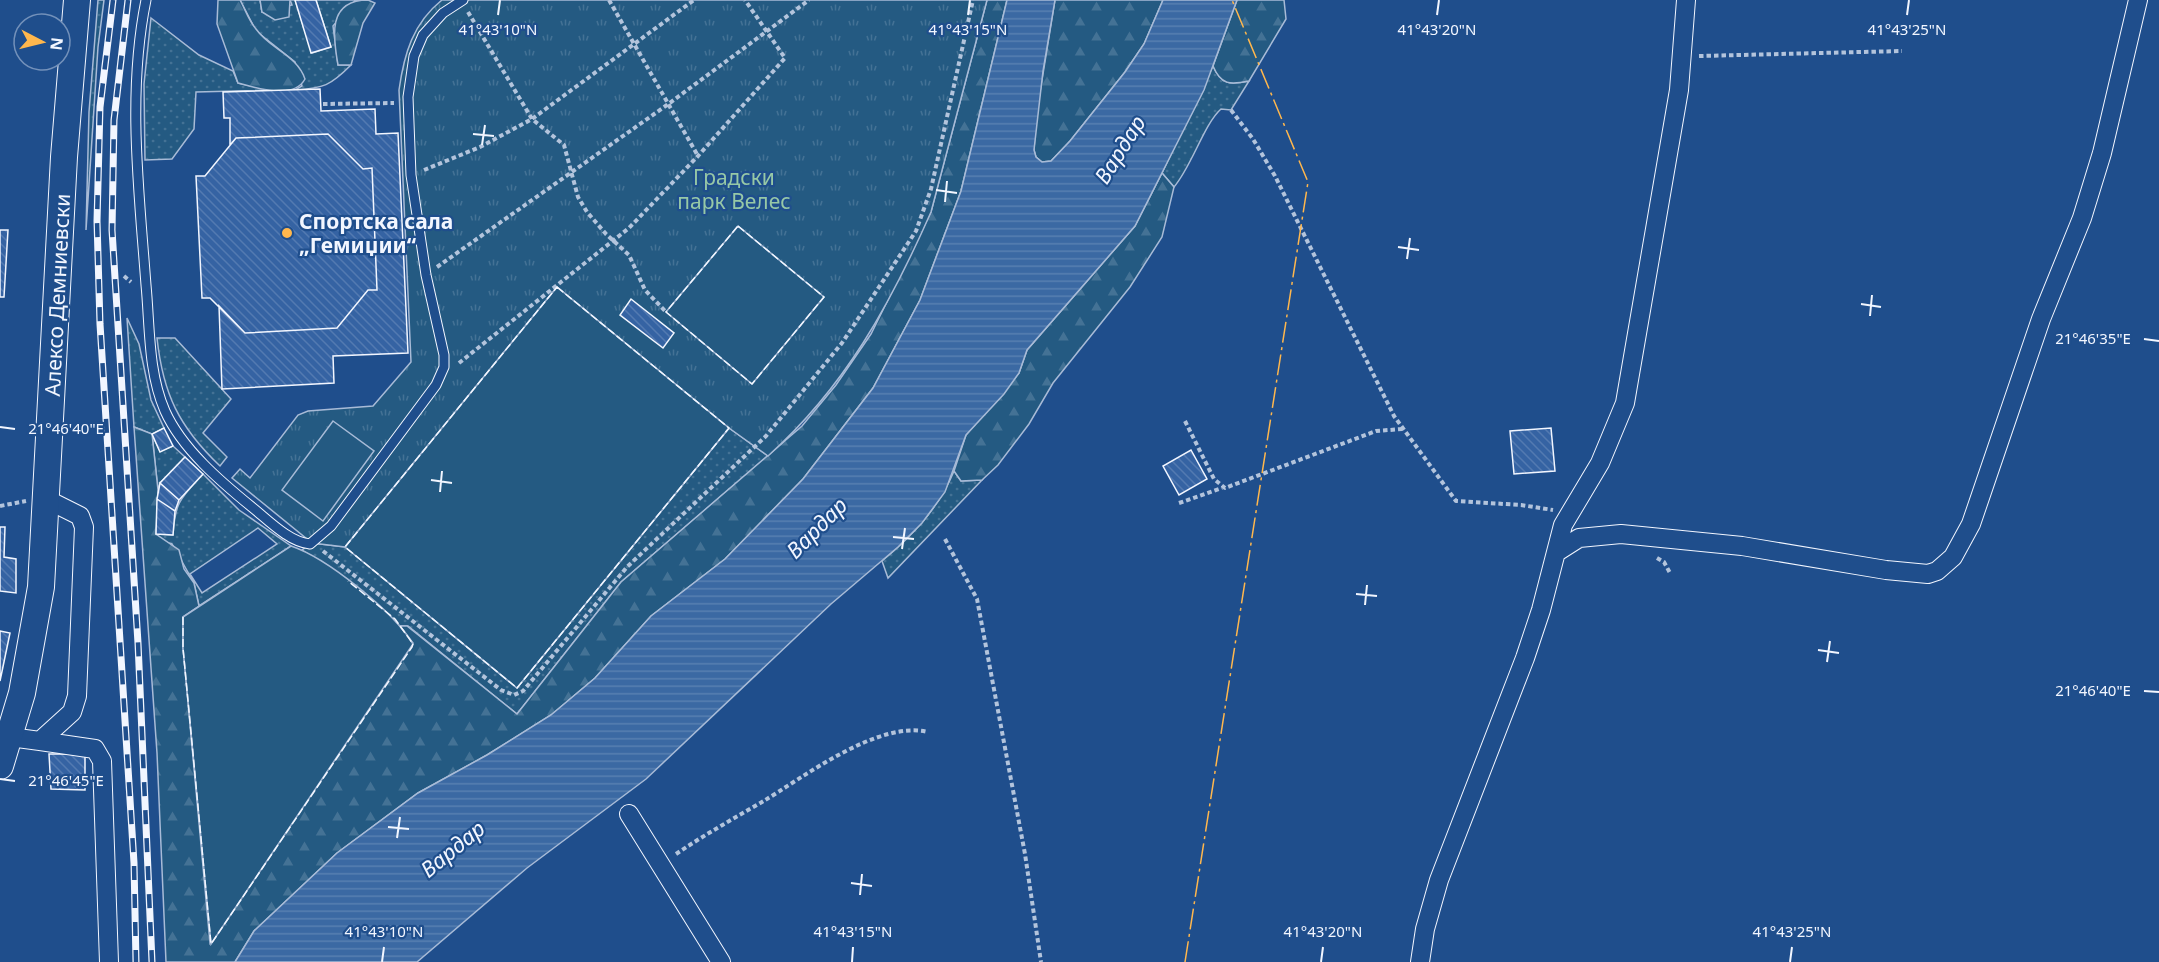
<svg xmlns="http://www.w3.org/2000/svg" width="2159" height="962" font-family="'Noto Sans',sans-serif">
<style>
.grass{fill:url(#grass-dots);stroke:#a8bbd7;stroke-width:1.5;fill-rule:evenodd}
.forest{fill:url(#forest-firs);stroke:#a8bbd7;stroke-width:1.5}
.park{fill:url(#park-tufts);stroke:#a8bbd7;stroke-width:1.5}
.pitch{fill:#245a82;stroke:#a8bbd7;stroke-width:1.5}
.water{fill:url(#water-rules);stroke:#a8bbd7;stroke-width:1.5}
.building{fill:url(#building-back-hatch);stroke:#f2f6ff;stroke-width:1.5}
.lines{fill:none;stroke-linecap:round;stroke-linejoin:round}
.service-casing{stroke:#f2f6ff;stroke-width:11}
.minor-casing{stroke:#f2f6ff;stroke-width:20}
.secondary-casing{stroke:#f2f6ff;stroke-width:28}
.path{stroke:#b3c4dc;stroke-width:4;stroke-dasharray:4.5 3;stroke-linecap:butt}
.service{stroke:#1f4e8c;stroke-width:9}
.minor{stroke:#1f4e8c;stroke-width:18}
.secondary{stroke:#1f4e8c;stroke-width:26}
.rail-casing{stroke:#f2f6ff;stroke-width:7}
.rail{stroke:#1f4e8c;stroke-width:4.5;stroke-dasharray:14;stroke-linecap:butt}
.fence{stroke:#f2f6ff;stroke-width:1.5;stroke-dasharray:8 3;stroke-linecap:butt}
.power{stroke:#ffb74d;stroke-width:1.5;stroke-dasharray:21 4.5 3 4.5;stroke-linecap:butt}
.ticks{fill:none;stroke:#f2f6ff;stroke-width:2}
.poi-dot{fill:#ffb74d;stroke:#1f4e8c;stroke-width:2}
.labels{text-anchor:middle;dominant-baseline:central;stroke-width:4.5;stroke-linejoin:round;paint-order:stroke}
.park-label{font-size:21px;fill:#97c8a6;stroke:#1f4e8c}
.poi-label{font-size:21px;font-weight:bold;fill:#f2f6ff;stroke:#1f4e8c;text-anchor:start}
.street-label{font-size:21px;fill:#f2f6ff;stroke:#1f4e8c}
.water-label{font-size:22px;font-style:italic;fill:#f2f6ff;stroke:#1f4e8c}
.ticks-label{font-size:15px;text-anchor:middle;fill:#f2f6ff;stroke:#1f4e8c;stroke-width:4.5;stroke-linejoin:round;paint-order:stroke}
</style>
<defs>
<pattern id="grass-dots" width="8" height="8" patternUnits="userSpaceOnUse" patternTransform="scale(1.5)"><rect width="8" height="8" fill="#245a82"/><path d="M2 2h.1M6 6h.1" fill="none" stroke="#447295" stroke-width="1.8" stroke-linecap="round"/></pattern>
<pattern id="forest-firs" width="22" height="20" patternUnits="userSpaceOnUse" patternTransform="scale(1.5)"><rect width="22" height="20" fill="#245a82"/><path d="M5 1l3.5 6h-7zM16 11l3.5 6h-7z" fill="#447295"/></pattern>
<pattern id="park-tufts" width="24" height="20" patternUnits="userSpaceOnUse" patternTransform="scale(1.5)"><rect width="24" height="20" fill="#245a82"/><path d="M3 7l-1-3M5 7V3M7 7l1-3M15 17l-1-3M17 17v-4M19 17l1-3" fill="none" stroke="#447295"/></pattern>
<pattern id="water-rules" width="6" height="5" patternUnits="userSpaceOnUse" patternTransform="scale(1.5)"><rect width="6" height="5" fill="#3b69a3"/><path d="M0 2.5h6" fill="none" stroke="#587fb1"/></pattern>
<pattern id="building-back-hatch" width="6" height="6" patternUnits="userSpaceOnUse" patternTransform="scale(1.5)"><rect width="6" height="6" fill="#3563a3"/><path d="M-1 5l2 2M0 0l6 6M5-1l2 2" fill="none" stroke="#537ab1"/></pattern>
</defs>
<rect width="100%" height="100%" fill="#1f4e8c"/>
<!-- grass -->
<path class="grass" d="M98 0H104L98 47 86 230 89 112Z
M240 0H260L262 12 292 5 290 0H295L312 53 331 47 316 0H360L355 1 333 26 338 65H351C330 86 324 88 295 90L302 86 295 62 256 31Z
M151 18 199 55 233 71 238 83 270 90 196 92 194 129 172 159 145 160 144 84Z
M1213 66C1221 85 1230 85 1249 81L1231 110 1221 109C1204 124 1192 166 1174 187L1162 173Z
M127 318 139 344 151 400 164 428 152 434 160 451 173 446 185 457 160 483 158 490 152 434 134 427Z
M157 338H175L231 399 203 433 227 457 220 466C179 427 163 394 157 338Z
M729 428 768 456 621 582 517 714 408 626H400L348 581 302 550 312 543 345 547 517 688Z
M954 471 961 481 982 480 888 578 882 561C912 536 939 508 954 471Z
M203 474 239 510 291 546 199 606 194 583 172 544 164 542 156 534 173 535C175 501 181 498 203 474ZM258 528 277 544 202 593 190 574Z"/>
<!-- forest -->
<path class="forest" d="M218 0H240C245 9 249 21 256 29 270 49 297 55 305 79 294 100 256 88 238 83L217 24Z
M260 0H290L289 17 275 20 262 12Z
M368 0 375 3 363 23 351 65H338C333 37 327 0 368 0Z
M987 0H1007L961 191 920 300 873 388 803 479 725 559 651 616 595 678 551 715 487 755 418 793 337 853 254 931 235 962H166L157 753 134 427 152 434 158 490 156 534 179 550 184 569 194 583 199 606 183 617V648L210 943 413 643 400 626H407L517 714 621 582 802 426 836 385 871 334 931 212Z
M1055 0H1163L1144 44 1125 72 1070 141 1051 161 1042 162 1036 157 1034 150 1036 117Z
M1237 0H1284L1286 19 1249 81C1230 85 1221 85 1213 66Z
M1162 173 1174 187 1162 237 1130 287 1053 383 1029 424 998 465 982 480 961 481 954 471 966 435 1019 373 1027 350 1135 226Z"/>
<!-- park -->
<path class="park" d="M442 0H987L931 212C890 305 845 387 768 456L729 428 557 287 345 547 312 543 232 478 240 469 250 478 298 415 308 411 373 406 411 362 399 90C404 54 413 23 442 0Z"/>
<!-- pitch -->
<path class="pitch" d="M738 226 824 297 752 384 666 312Z
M557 287 729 428 517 688 345 547Z
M333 421 374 451 323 521 282 490Z
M291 546C327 558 393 611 413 644L211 944 183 648V617Z"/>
<!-- water -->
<path class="water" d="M1007 0H1055L1043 71 1034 150 1036 157 1042 162 1051 161 1070 141 1125 72 1144 44 1163 0H1237L1204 90 1135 226 1027 350 1019 373 1004 394 966 435 945 492 922 523 898 547 831 604 646 779 527 868 417 962H235L254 931 337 853 418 793 487 755 551 715 595 678 651 616 725 559 803 479 873 388 920 300 961 191Z"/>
<!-- building -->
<path class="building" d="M295 0H316L331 47 311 53Z
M320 89 321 111 375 109 376 134 398 133 408 353 333 356 334 383 222 389 219 306 245 333 337 328 368 290H377L372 168 363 169 328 134 236 138 230 145V118H224L223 92Z
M328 134 363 169 372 168 377 290H368L337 328 245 333 210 298H202L196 176H205L236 138Z
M0 230H8L4 297H0Z
M631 299 674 333 663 348 620 315Z
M164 428 173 446 160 452 152 434Z
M1551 428 1555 471 1514 474 1510 431Z
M1191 450 1207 479 1179 495 1163 466Z
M185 457 203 474 179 500 160 483Z
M160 483 179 500 175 511 157 499Z
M157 499 175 511 173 535 156 534Z
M0 527H5L4 557 16 559V593L0 591Z
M0 631 10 633 0 681Z
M49 754H85V790L51 789Z"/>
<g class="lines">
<defs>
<path id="service" d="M146 0C127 93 139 191 146 285 150 327 148 372 165 411 182 449 221 482 253 508 268 520 289 542 310 544L331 526 436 385 444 367V355L426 275 411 175 408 97 414 56 423 35 443 13 463 0"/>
<path id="minor" d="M1557 552 1579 538 1621 534 1742 546 1886 570 1928 574 1937 571 1953 557 1971 524 2041 319 2082 218 2102 153 2138 0
M10 737 40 741 72 712 77 696 84 527 80 516 46 499
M40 741 95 749 102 761 109 962
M629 814 721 962
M1420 962 1425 929 1439 880 1525 658 1541 610 1563 525 1600 463 1625 403 1679 90 1686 0"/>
<path id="secondary" d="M0 766 22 693 41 587 64 157 77 0"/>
</defs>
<!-- service casing -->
<use href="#service" class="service-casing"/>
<!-- minor casing -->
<use href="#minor" class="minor-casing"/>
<!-- secondary casing -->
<use href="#secondary" class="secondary-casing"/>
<!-- path -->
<path class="path" d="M609 0 698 156
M468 12 532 119 564 145 578 197 587 212 606 234 629 255 645 290 666 312
M1699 56 1902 51
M323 104 394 103
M1231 110 1253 139 1275 176 1394 416 1456 501 1521 505 1553 510
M424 170 480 147 532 119 694 0
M437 267 667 105 809 0
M124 276 131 282
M459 363 629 228 698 156 785 58 745 0
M1185 421 1214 479 1225 488 1376 431 1402 429
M1179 503 1222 488
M0 506 26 501
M945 539 977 599 1025 854 1041 962
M323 551 501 690 514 695 523 691 627 567 766 436 842 343 916 231 931 189 973 0
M1657 558 1664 562 1670 573
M676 854C704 835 733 819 762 802 804 777 878 720 928 732"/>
<!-- service -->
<use href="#service" class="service"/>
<!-- minor -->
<use href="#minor" class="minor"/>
<!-- secondary -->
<use href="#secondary" class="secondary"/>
<defs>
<path id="rail" d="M113 0 100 107 97 221 100 324 134 863 136 962
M128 0 114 120 112 230 138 643 152 962"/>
</defs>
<!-- rail casing -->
<use href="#rail" class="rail-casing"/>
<!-- rail -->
<use href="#rail" class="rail"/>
<!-- fence -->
<path class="fence" d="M738 226 824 297 752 384 666 312Z
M557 287 729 428 517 688 345 547Z
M183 617V648L211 944 412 647 413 644 395 619 348 581"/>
<!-- power -->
<path class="power" d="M1185 962 1308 182 1232 0"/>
</g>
<!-- ticks -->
<path class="ticks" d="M498 15 500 0M968 15 970 0M1437 15 1439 0M1907 15 1909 0M473 134 494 136M482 145 485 125M936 190 957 193M945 202 947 181M1398 247 1419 250M1407 259 1410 238M1861 304 1881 307M1870 316 1872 295M2144 339 2159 341M0 427 15 429M431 480 452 483M440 492 442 471M893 537 914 539M902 549 905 528M1356 594 1377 596M1365 605 1367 585M1818 650 1839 653M1827 662 1830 641M2144 691 2159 692M0 779 15 781M388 827 409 829M397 838 400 817M851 883 872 886M860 895 862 874M382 962 384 947M852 962 853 947M1321 962 1323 947M1790 962 1792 947"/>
<!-- markers -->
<circle class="poi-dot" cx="287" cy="233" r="6"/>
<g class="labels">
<!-- park labels -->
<g class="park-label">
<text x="734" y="177">Градски<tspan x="734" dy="24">парк Велес</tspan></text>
</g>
<!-- poi labels -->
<g class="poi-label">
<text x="299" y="221">Спортска сала<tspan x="299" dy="24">„Гемиџии“</tspan></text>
</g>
<!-- street labels -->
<g class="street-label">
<text transform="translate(57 295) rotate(-87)">Алексо Демниевски</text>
</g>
<!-- water labels -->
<g class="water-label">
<text transform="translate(1119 149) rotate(-58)">Вардар</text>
<text transform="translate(816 527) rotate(-45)">Вардар</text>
<text transform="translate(452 848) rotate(-39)">Вардар</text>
</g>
</g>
<g class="ticks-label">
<text x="498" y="35">41°43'10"N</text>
<text x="968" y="35">41°43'15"N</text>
<text x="1437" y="35">41°43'20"N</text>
<text x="1907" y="35">41°43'25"N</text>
<text x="2093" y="344">21°46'35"E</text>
<text x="66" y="434">21°46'40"E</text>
<text x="2093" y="696">21°46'40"E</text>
<text x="66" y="786">21°46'45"E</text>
<text x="384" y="937">41°43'10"N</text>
<text x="853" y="937">41°43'15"N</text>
<text x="1323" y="937">41°43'20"N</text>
<text x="1792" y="937">41°43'25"N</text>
</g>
<!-- north arrow -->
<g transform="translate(42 42) rotate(97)"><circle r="28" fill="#1f4e8c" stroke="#7391ba" stroke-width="1.5"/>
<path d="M0-4.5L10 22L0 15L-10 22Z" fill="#ffb74d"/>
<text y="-9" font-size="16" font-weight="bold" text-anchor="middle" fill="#f2f6ff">N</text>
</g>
</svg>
